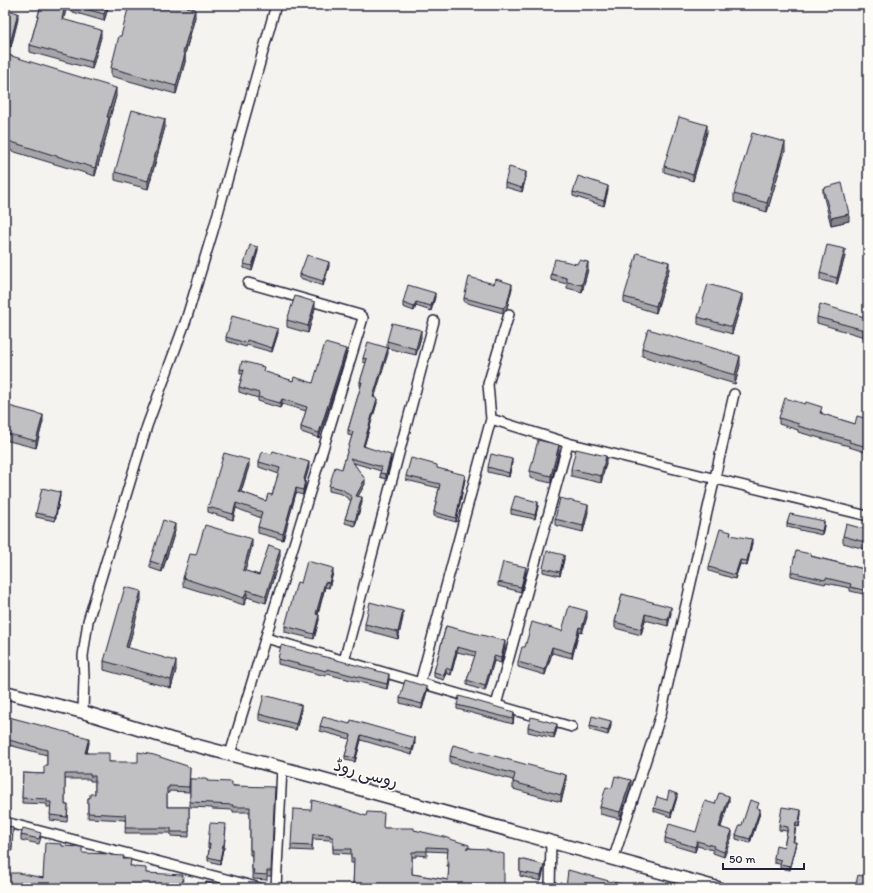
<svg xmlns="http://www.w3.org/2000/svg" width="873" height="893" font-family="Itim,'Playpen Sans Arabic',sans-serif">
<style>
.lines{fill:none;stroke-linecap:round;stroke-linejoin:round}
.street-casing{stroke:#22223b;stroke-width:12}
.secondary-casing{stroke:#22223b;stroke-width:15}
.street{stroke:#fdfcf7;stroke-width:9}
.secondary{stroke:#fdfcf7;stroke-width:12}
.wall{fill:#a5a4a7;stroke:#22223b;fill-rule:evenodd}
.shaded-wall{fill:#868688;stroke:#22223b}
.building{fill:#c0bfc2;stroke:#22223b;fill-rule:evenodd}
.labels{text-anchor:middle;dominant-baseline:central;stroke-width:3.5;stroke-linejoin:round;paint-order:stroke}
.street-label{font-size:17px;fill:#22223b;stroke:#fdfcf7}
</style>
<rect width="100%" height="100%" fill="#f4f3ef"/>
<filter id="ink" filterUnits="userSpaceOnUse"><feTurbulence type="fractalNoise" baseFrequency=".025" numOctaves="2"/><feDisplacementMap in="SourceGraphic" scale="8" xChannelSelector="R" yChannelSelector="G"/><feConvolveMatrix kernelMatrix="1 2 1 2 8 2 1 2 1" color-interpolation-filters="sRGB"/></filter>
<g filter="url(#ink)">
<g class="lines">
<defs>
<path id="street" d="M509 314 488 384 491 419 568 443 868 516
M266 638 572 727
M344 661 434 321
M420 683 491 419
M496 705 568 443
M83 712 84 677 83 656 88 621 147 426 186 320 213 231 276 5
M230 754 363 318 360 315 248 283
M5 822 260 888
M613 860 661 714 734 394
M276 888 282 768
M550 888 551 842"/>
<path id="secondary" d="M5 692 83 712 171 739 320 778 718 888"/>
</defs>
<!-- street casing -->
<use href="#street" class="street-casing"/>
<!-- secondary casing -->
<use href="#secondary" class="secondary-casing"/>
<!-- street -->
<use href="#street" class="street"/>
<!-- secondary -->
<use href="#secondary" class="secondary"/>
</g>
<!-- wall -->
<path class="wall" d="M41 5H109L104 21 66 10 63 20 101 37 92 69 30 52V45Z
M189 8 195 17 185 54V62L176 94 111 76V68L121 36Z
M5 9 18 19 11 47 5 45Z
M5 54 116 96 109 121V126L95 176 5 149Z
M165 127 148 189 115 180V172Z
M707 132 693 181 664 172V166Z
M785 151 767 212 734 202V194Z
M526 177 522 192 505 187V183Z
M823 188 849 221 831 225 823 194Z
M608 190 604 206 573 196V192Z
M258 251 252 271 244 268V264Z
M845 256 837 284 820 280V273Z
M329 266 323 286 300 278V274Z
M588 269 582 292 567 288V284L551 280V274Z
M669 269 656 313 624 303V297Z
M494 284 512 288 507 308 503 313 464 302V298Z
M435 297 431 311 416 306 414 311 403 307V303Z
M742 300 732 334 698 324V317Z
M315 308 308 333 287 327V320Z
M817 317 868 318V338L817 323Z
M278 333 272 352 247 345 246 347 226 341V337Z
M421 337 416 355 387 348V341Z
M642 348 740 365 735 384 642 356Z
M388 353 374 398 377 403 364 446 391 459 386 479 380 477 381 471 354 463 365 484 358 496 362 502 355 526 345 523V519L351 501 342 494 329 491V486L342 469 352 436 348 435V430L361 386H360V382L366 363 363 362V358Z
M346 354 319 438 301 432V427L306 411 282 404 280 408 258 401V398L239 392V387L243 374H240V369L264 372 293 381 313 383Z
M805 404 822 412V414L855 424 868 419V453L849 447V446L798 432V430L779 424V418Z
M5 405 43 421 36 448 5 440Z
M559 452 551 483 530 478V471Z
M259 462 309 467 305 481V486L303 495 296 493 283 540 258 533V527L261 518 236 508 233 520 208 512V507L249 466 241 492 266 501 272 495 279 474 259 467Z
M512 463 509 477 488 472V467Z
M606 463 601 483 571 476V469Z
M437 468 465 479 456 522 434 516V512L439 488 406 480V476Z
M60 496 55 521 36 517V513Z
M538 506 535 519 511 514V509Z
M588 512 583 532 555 525V519Z
M787 523 824 526 822 535 787 527Z
M868 530V550L843 543V536Z
M175 531 162 572 150 568V561Z
M731 535 752 543 747 566 740 564 735 579 709 571V567Z
M252 546 245 571 259 575 280 556 266 603 247 597 244 605 183 586V578L196 555Z
M811 556 868 570V595L850 591V588L826 583 825 584 791 576V572Z
M564 559 560 576 543 572V568Z
M526 572 521 592 498 586V582Z
M333 573 329 588 325 587 318 615 319 620 314 639 285 632V626L301 583Z
M622 594 671 613 668 626 645 620 641 635 615 628V622Z
M141 600 128 648 176 670 171 688 104 670V661Z
M403 617 398 639 365 630V624Z
M587 617 582 633 579 632 572 658 552 653 545 675 518 667V662L525 647 562 631Z
M446 626 505 646 501 663 494 661 485 691 467 685V680L475 656 457 652 451 675 446 673 444 680 434 677V672Z
M278 659 389 680 387 689 327 674 326 676 278 664Z
M427 691 422 709 400 703V698Z
M457 705 514 716 513 724 457 709Z
M301 711 296 730 259 720V714Z
M5 716 89 743 87 753 109 762 190 767 189 792 169 791V793H167V807H189V837L171 836V833H125L126 820 88 818V798H90L95 794V781H90V779H65V805H68L67 822 50 820 51 807H47V804L22 803 23 773 44 774 47 766V755L5 744Z
M350 724 415 743 412 755 361 740 355 762 345 760V756L350 739 320 731V726Z
M590 726H611L608 735 590 730Z
M528 727 557 729 554 738 528 732Z
M450 756 566 782 561 802 513 789V780L450 763Z
M190 779 275 792 271 876H267V880L253 879V875L252 874V855H250V812H233V810L212 809V808L190 807Z
M631 787 620 819 600 814V807L612 788Z
M677 797 671 817 654 811V808Z
M729 801 721 827 732 836 724 857 713 853V850L697 846 695 852 665 843V838L696 832 715 804Z
M759 808 760 813 750 843 736 839V835L742 825Z
M311 810 384 828 414 830 469 848 488 850 504 888H353L354 863H351V854L333 853V842L330 841V840L313 839 312 851 291 850V845ZM427 851 448 852 447 866H449L448 880 412 874V857H416V855L427 856Z
M801 814 799 827 796 826 793 842 796 847 790 870 780 868V864L774 863V858L784 847 787 831 779 830V825Z
M5 825 13 828 12 851H5Z
M226 828 224 849H223L220 864 208 861V857L209 848H208V844Z
M21 835 41 837 39 844 21 840Z
M62 846 82 854 110 855 123 859 131 866 146 873 183 880 182 887 222 888H33L20 887V888H5V873L43 878Z
M520 859 544 869 541 881 520 876Z"/>
<!-- shaded-wall -->
<path class="shaded-wall" d="M65 5 66 10 62 26V19Z
M107 5H109L104 21V14Z
M195 9V17L183 61V53Z
M18 13V19L11 47V40Z
M101 30V37L92 69V62Z
M185 54V62L176 94V86Z
M116 88V96L109 121V126L95 176V168L107 117Z
M165 119V127L148 189V181Z
M707 125V132L693 181V175Z
M785 142V151L767 212V203Z
M526 172V177L522 192V188Z
M608 186V190L604 206V201Z
M849 214V221L831 225V218Z
M258 247V251L252 271V266Z
M845 249V256L837 284V278Z
M329 262V266L323 286V281Z
M588 262V269L582 292V285Z
M669 262V269L656 313V306Z
M512 284V288L507 308 503 313V308Z
M435 293V297L431 311V306Z
M742 294V300L732 334V327Z
M315 302V308L308 333V326Z
M416 302V306L414 311V307Z
M278 329V333L272 352V348Z
M421 330V337L416 355V349Z
M388 348V353L373 402V397Z
M346 349V354L319 438V433Z
M740 356V365L735 384V375Z
M282 399V404L280 408V403Z
M377 399V403L363 450V446Z
M43 415V421L36 448V441Z
M559 445V452L551 483V476Z
M391 455V459L386 479V474Z
M606 456V463L601 483V476Z
M512 459V463L509 477V473Z
M249 460V466L239 497V491Z
M309 462V467L305 481V486L303 495V490L304 479Z
M465 475V479L456 522V518Z
M365 479V484L356 500V496Z
M296 488V493L283 540V534Z
M60 492V496L55 521V517Z
M362 497V502L355 526V521Z
M538 502V506L535 519V515Z
M236 503V508L233 520V514Z
M588 505V512L583 532V526Z
M824 521V526L822 535V531Z
M175 524V531L162 572V565Z
M252 539V546L243 578V570Z
M752 539V543L747 566V561Z
M280 549V556L266 603V596Z
M564 555V559L560 576V572Z
M740 560V564L735 579V575Z
M526 567V572L521 592V587Z
M333 568V573L329 588V583Z
M325 582V587L316 620V614Z
M247 590V597L244 605V598Z
M141 591V600L126 656V647Z
M671 607V613L668 626V620Z
M403 611V617L398 639V632Z
M587 611V617L582 633V628Z
M645 614V620L641 635V629Z
M319 615V620L314 639V634Z
M579 627V632L572 658V653Z
M505 641V646L501 663V658Z
M457 647V652L451 675V670Z
M552 647V653L545 675V670Z
M494 656V661L485 691V686Z
M176 661V670L171 688V680Z
M446 668V673L444 680V675Z
M389 674V680L387 689V684Z
M427 687V691L422 709V704Z
M301 705V711L296 730V724Z
M514 712V716L513 724V719Z
M611 721V726L608 735V731Z
M557 724V729L554 738V734Z
M361 735V740L355 762V758Z
M89 738V743L85 758V753Z
M415 738V743L412 755V750Z
M566 775V782L561 802V795Z
M631 780V787L620 819V812Z
M677 794V797L671 817V813Z
M729 796V801L719 832V827Z
M760 809V813L750 843V839Z
M801 810V814L799 827V822Z
M796 822V826L793 846V842Z
M732 831V836L724 857V852Z
M697 841V846L695 852V847Z
M796 842V847L790 870V866Z
M223 845V849L220 864V860Z
M544 865V869L541 881V876Z"/>
<!-- building -->
<path class="building" d="M41 5H65L62 19 101 30 92 62 30 45Z
M71 5H107L104 14Z
M129 5H188L187 7 195 9 183 53 185 54 176 86 111 68 119 36H121Z
M5 9 18 13 11 40 5 39Z
M5 54 116 88 107 117H109L95 168 5 140Z
M132 110 165 119 148 181 115 172Z
M679 117 707 125 693 175 664 166Z
M752 133 785 142 767 203 734 194Z
M509 167 526 172 522 188 505 183Z
M578 176 608 186 604 201 573 192Z
M842 183 849 214 831 218 823 188Z
M250 245 258 247 252 266 244 264Z
M827 245 845 249 837 278 820 273Z
M637 253 669 262 656 306 624 297Z
M307 255 329 262 323 281 300 274Z
M555 259 577 264 579 260 588 262 582 285 567 282V278L551 274Z
M469 277 494 284 496 279 512 284 507 304 503 308 464 298Z
M708 284 742 294 732 327 698 317Z
M408 285 435 293 431 306 416 302 414 307 403 303Z
M295 296 315 302 308 326 287 320Z
M820 304 868 318V331L817 317Z
M232 316 278 329 272 348 247 340 246 343 226 337Z
M392 323 421 330 416 349 387 341Z
M648 329 740 356 735 375 642 348Z
M368 342 388 348 373 397 377 399 363 446 391 455 386 474 380 473 382 467 350 458 365 479 356 496 362 497 355 521 345 519 352 497 342 489 329 486 335 467 342 469 353 432 348 430 362 382H360L367 359 363 358Z
M325 343 346 349 319 433 301 427 307 407 282 399 280 403 258 397 259 393 239 387 244 370 240 369 242 361 264 367 263 371 293 381 294 377 313 383Z
M785 398 805 404 806 402 822 407 820 413 855 424 857 416 868 419V447L849 442 850 440 798 426 799 424 779 418Z
M5 405 43 415 36 441 5 433Z
M538 440 559 445 551 476 530 471Z
M576 449 606 456 601 476 571 469Z
M273 451 309 462 304 479 305 480 303 490 296 488 283 534 258 527 262 512 236 503 233 514 208 507 224 453 249 460 239 491 266 501 268 494 272 495 280 468 259 462 262 452 272 454Z
M491 454 512 459 509 473 488 467Z
M411 458 437 465V468L465 475 456 518 434 512 440 484 406 476Z
M42 488 60 492 55 517 36 513Z
M515 496 538 502 535 515 511 509Z
M560 498 588 505 583 526 555 519Z
M790 514 824 521 822 531 787 523Z
M163 520 175 524 162 565 150 561Z
M846 524 868 530V543L843 536Z
M205 525 252 539 243 570 259 575 269 545 280 549 266 596 247 590 244 598 183 578 190 554 196 555Z
M720 529 731 532 730 535 752 539 747 561 740 560 735 575 709 567Z
M547 551 564 555 560 572 543 568Z
M796 551 811 554 810 556 868 570V591L850 587 851 584 826 578 825 580 791 572Z
M307 561 333 568 329 583 325 582 316 614 319 615 314 634 285 626 297 582 301 583Z
M503 562 526 567 521 587 498 582Z
M125 587 141 591 126 647 176 661 171 680 104 661Z
M622 594 671 607 668 620 645 614 641 629 615 622Z
M370 602 403 611 398 632 365 624Z
M569 606 587 611 582 628 579 627 572 653 552 647 545 670 518 662 522 647H525L532 622 562 631Z
M446 626 505 641 501 658 494 656 485 686 467 680 476 652 457 647 451 670 446 668 444 675 434 672Z
M281 645 389 674 387 684 327 669 326 671 278 659Z
M405 680 427 687 422 704 400 698Z
M264 695 301 705 296 724 259 714Z
M459 696 514 712 513 719 457 705Z
M5 716 89 738 85 753H109V762H138V752L154 755 190 767 189 787 169 786V788H167V807H189V832H171V828H125L126 815 88 813V798H90V794H95V776H90V774H65V805H68L67 817 50 815 51 802H47V799L22 798 23 773 44 774V766H47V750L5 739Z
M592 716 611 721 608 731 590 726Z
M323 717 350 724 351 720 415 738 412 750 361 735 355 758 345 756 351 735 320 726Z
M531 717 557 724 554 734 528 727Z
M453 745 566 775 561 795 513 782 515 774 450 756Z
M615 776 631 780 620 812 600 807 606 787 612 788Z
M190 779H207V781L232 782V786L275 787 271 871H267V875L253 874 254 870 252 869V850H250V807H233V805L212 804V803L190 802Z
M669 791 677 794 671 813 654 808 657 797 667 800Z
M719 793 729 796 719 827 732 831 724 852 713 848 714 846 697 841 695 847 665 838 669 824 696 832 705 801 715 804Z
M312 800 343 808 366 816 367 812 384 813 383 828H414V830L444 837 469 845V848H466L488 849V850L504 854V888H387V885H368V888H353L354 858H351V849H333V837H330V835L313 834 312 846 291 845 293 809 311 810ZM427 847 448 848 447 862H449L448 880 412 874V852H416V851H427Z
M750 800 759 803 757 808 760 809 750 839 736 835 740 825H742Z
M782 807 801 810 799 822H796L793 842H796L790 866 780 864 781 860 774 858 776 845 784 847 788 827 779 825Z
M210 823 226 824 224 845H223L220 860 208 857 210 844H208Z
M5 825 13 828 12 847H5Z
M23 828 41 833 39 839 21 835Z
M45 843 62 844V846L82 847V853L110 854V855L124 856 123 859H131L130 866H134V867L146 868V873L183 875 182 887 206 888V882L222 886V888H41V884L20 883V887H11V888H5V873H19L43 878Z
M520 859 544 865 541 876 520 872Z
M568 870 635 888H566Z
M858 875 867 877 865 888H855Z
M653 886 662 888H653Z"/>
</g>
<g class="labels">
<!-- street labels -->
<g class="street-label">
<text transform="translate(366 773) rotate(16)">روسی روڈ</text>
</g>
</g>
<!-- margin -->
<rect width="873" height="893" fill="none" stroke="#fdfcf7" stroke-width="20"/>
<rect x="10" y="10" width="853" height="873" fill="none" stroke="#22223b" stroke-width="1.5" filter="url(#ink)"/>
<!-- scale -->
<path d="M723 863v6h81v-6" fill="none" stroke="#22223b" stroke-width="2"/>
<text x="729" y="863" font-size="12" fill="#22223b" stroke="#fdfcf7" stroke-width="3" paint-order="stroke">50 m</text>
</svg>
